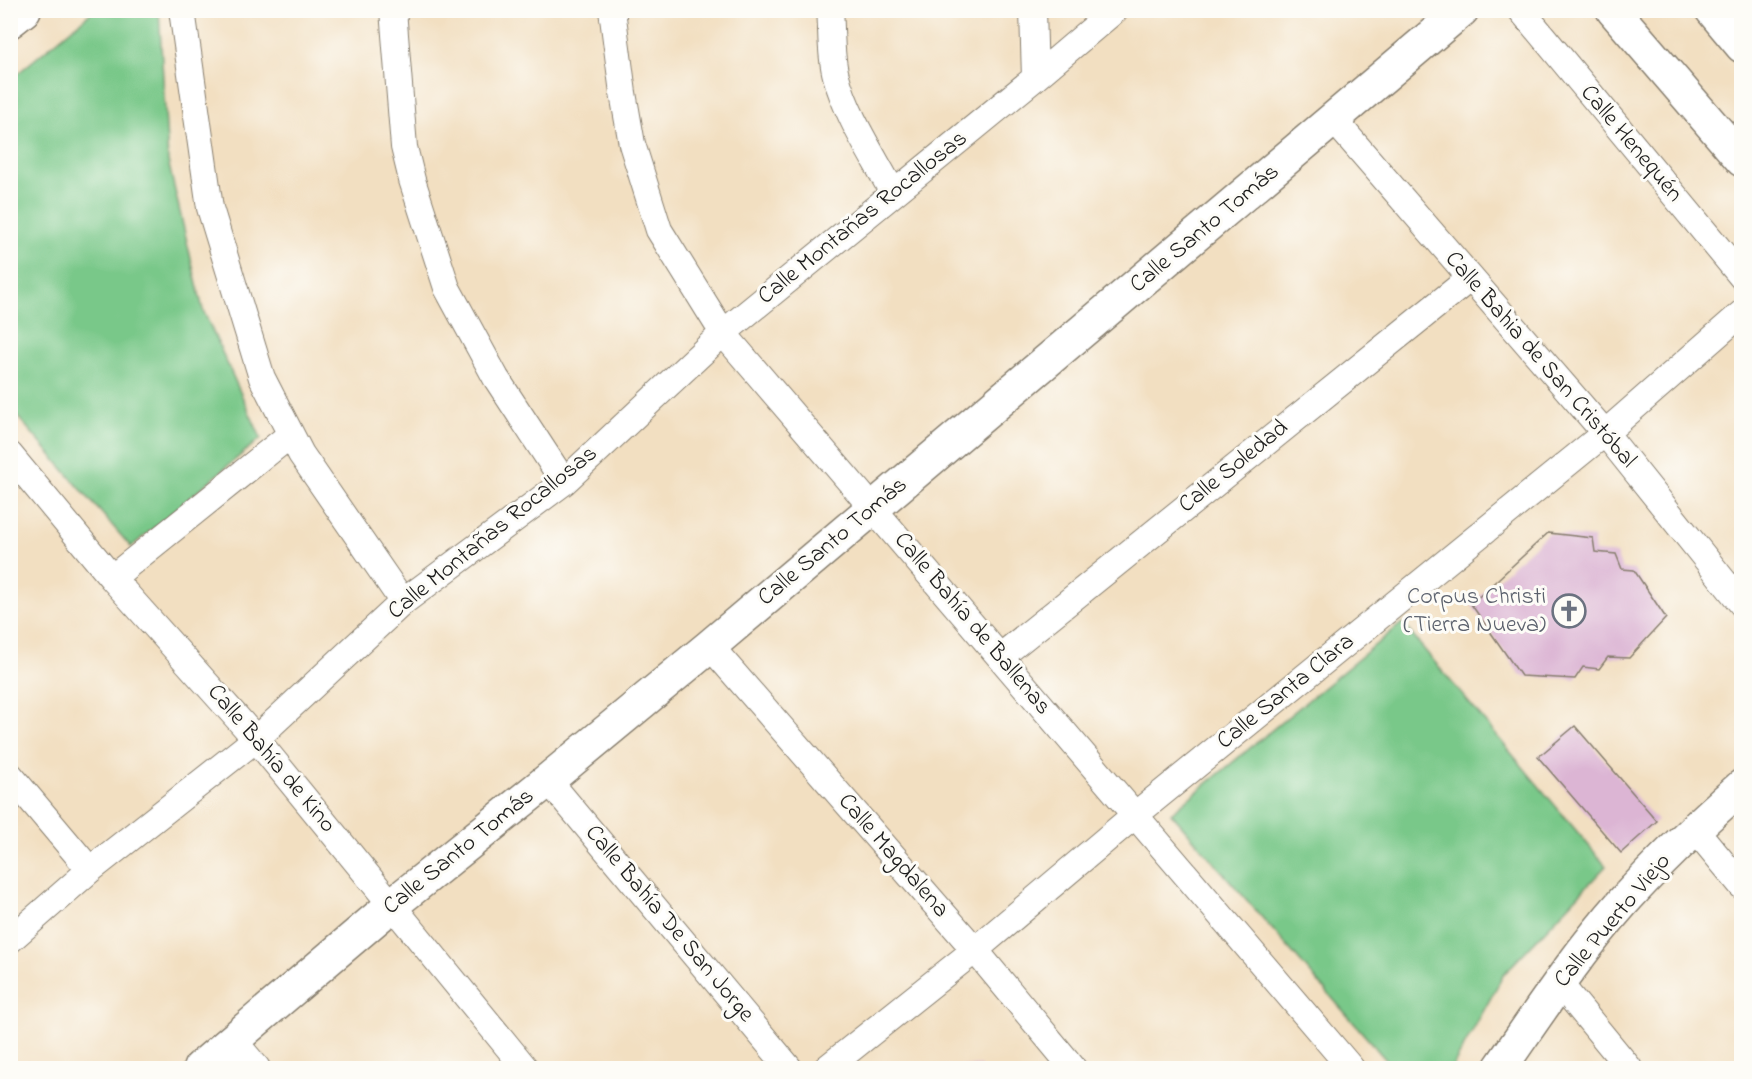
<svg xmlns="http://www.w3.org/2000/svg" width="1752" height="1079" font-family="'Indie Flower',sans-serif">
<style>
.green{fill:#79c889;stroke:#4a7252;stroke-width:1.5}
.building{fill:#dcb5d4}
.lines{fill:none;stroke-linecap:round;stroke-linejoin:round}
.street-casing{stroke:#877e6e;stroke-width:28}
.secondary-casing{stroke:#877e6e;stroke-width:36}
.street{stroke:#fff;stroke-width:26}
.secondary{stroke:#fff;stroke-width:33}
.labels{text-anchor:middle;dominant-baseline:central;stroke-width:6;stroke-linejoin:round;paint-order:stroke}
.street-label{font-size:24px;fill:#1c1c1c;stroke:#fdfcf7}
.worship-label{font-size:24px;fill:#5b616d;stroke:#fdfcf7;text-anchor:end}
</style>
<rect width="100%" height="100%" fill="#fdfcf7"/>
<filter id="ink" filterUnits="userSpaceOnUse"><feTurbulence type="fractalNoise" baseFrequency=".0167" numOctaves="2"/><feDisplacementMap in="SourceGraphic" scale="12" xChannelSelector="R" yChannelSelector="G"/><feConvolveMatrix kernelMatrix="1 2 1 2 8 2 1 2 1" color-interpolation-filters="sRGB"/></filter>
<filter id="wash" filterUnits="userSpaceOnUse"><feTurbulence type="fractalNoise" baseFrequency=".008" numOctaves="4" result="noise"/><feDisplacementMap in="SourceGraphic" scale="24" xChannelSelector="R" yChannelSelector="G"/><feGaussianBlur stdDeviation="1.35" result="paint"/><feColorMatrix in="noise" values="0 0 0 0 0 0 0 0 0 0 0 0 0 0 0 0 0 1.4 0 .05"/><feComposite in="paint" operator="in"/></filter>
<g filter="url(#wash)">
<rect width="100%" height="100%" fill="#f2dfc1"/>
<!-- green -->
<path class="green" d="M93 11H159L168 161 203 310 261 438 131 547 11 409V79Z
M1402 623 1606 866 1504 974 1452 1068H1393L1171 813Z"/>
<g id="blocks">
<!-- building -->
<path class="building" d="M1548 533 1593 538 1595 552 1616 554 1622 569 1634 570 1666 618 1629 658 1608 657 1599 669 1583 667 1575 679 1521 676 1471 604Z
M1575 726 1657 821 1621 853 1538 757Z
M885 1066H981V1068H885Z"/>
</g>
</g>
<g filter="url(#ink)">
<use href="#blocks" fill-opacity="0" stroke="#877e6e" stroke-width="1.5"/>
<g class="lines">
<defs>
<path id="street" d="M182 10 210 208 262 378 301 454 403 602
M393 10 404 147 412 180 447 288 496 378 564 482
M612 10 623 93 632 144 659 230 723 333 1351 1068
M830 10C832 31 830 55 836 76 847 117 873 155 893 193
M1033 10 1035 78
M1521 10 1742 277
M1334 120 1605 433 1742 604
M10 455 112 578 256 739 525 1068
M112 578 290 435
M710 646 975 950 1073 1068
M1000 657 1469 279
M10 775 90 870
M548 780 789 1068
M1694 828 1742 886
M10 940 90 870 256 739 403 602 564 482 723 333 1035 78 1115 10
M1559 983 1629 1068
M234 1041 257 1068
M827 1068 975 950 1135 815 1605 433 1742 313"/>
<path id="secondary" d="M1613 10 1742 160
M1712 10 1742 46
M10 21 24 10
M200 1068 392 905 548 780 710 646 1462 10
M1500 1068C1539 1012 1577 954 1623 902 1660 861 1700 823 1742 786"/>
</defs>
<!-- street casing -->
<use href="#street" class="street-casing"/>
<!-- secondary casing -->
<use href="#secondary" class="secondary-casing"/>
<!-- street -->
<use href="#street" class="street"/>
<!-- secondary -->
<use href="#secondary" class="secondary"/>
</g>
</g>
<!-- icons -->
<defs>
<symbol id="church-ring" viewBox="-11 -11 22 22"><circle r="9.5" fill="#fdfcf7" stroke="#6b7280" stroke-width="1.5"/><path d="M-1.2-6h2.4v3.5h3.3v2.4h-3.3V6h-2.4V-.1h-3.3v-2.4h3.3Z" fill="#6b7280"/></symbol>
</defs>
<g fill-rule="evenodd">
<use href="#church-ring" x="1550" y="592" width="38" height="38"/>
</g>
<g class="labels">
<!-- street labels -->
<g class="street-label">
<text transform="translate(1631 144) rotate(50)">Calle Henequén</text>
<text transform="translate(863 218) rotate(-39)">Calle Montañas Rocallosas</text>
<text transform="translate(1205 229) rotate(-40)">Calle Santo Tomás</text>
<text transform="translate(1540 360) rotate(49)">Calle Bahia de San Cristóbal</text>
<text transform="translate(1234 467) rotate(-39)">Calle Soledad</text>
<text transform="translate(493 533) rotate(-39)">Calle Montañas Rocallosas</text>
<text transform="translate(833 542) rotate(-40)">Calle Santo Tomás</text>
<text transform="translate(972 624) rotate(50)">Calle Bahía de Ballenas</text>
<text transform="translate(1286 692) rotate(-39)">Calle Santa Clara</text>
<text transform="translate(271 759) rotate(50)">Calle Bahía de Kino</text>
<text transform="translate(459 852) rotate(-39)">Calle Santo Tomás</text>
<text transform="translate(893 856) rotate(49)">Calle Magdalena</text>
<text transform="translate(1613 921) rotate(-50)">Calle Puerto Viejo</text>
<text transform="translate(669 924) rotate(50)">Calle Bahía De San Jorge</text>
</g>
<!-- worship labels -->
<g class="worship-label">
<text x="1546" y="597">Corpus Christi<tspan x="1546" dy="28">(Tierra Nueva)</tspan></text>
</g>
</g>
<!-- margin -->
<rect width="1752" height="1079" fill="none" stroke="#fdfcf7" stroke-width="36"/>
</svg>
